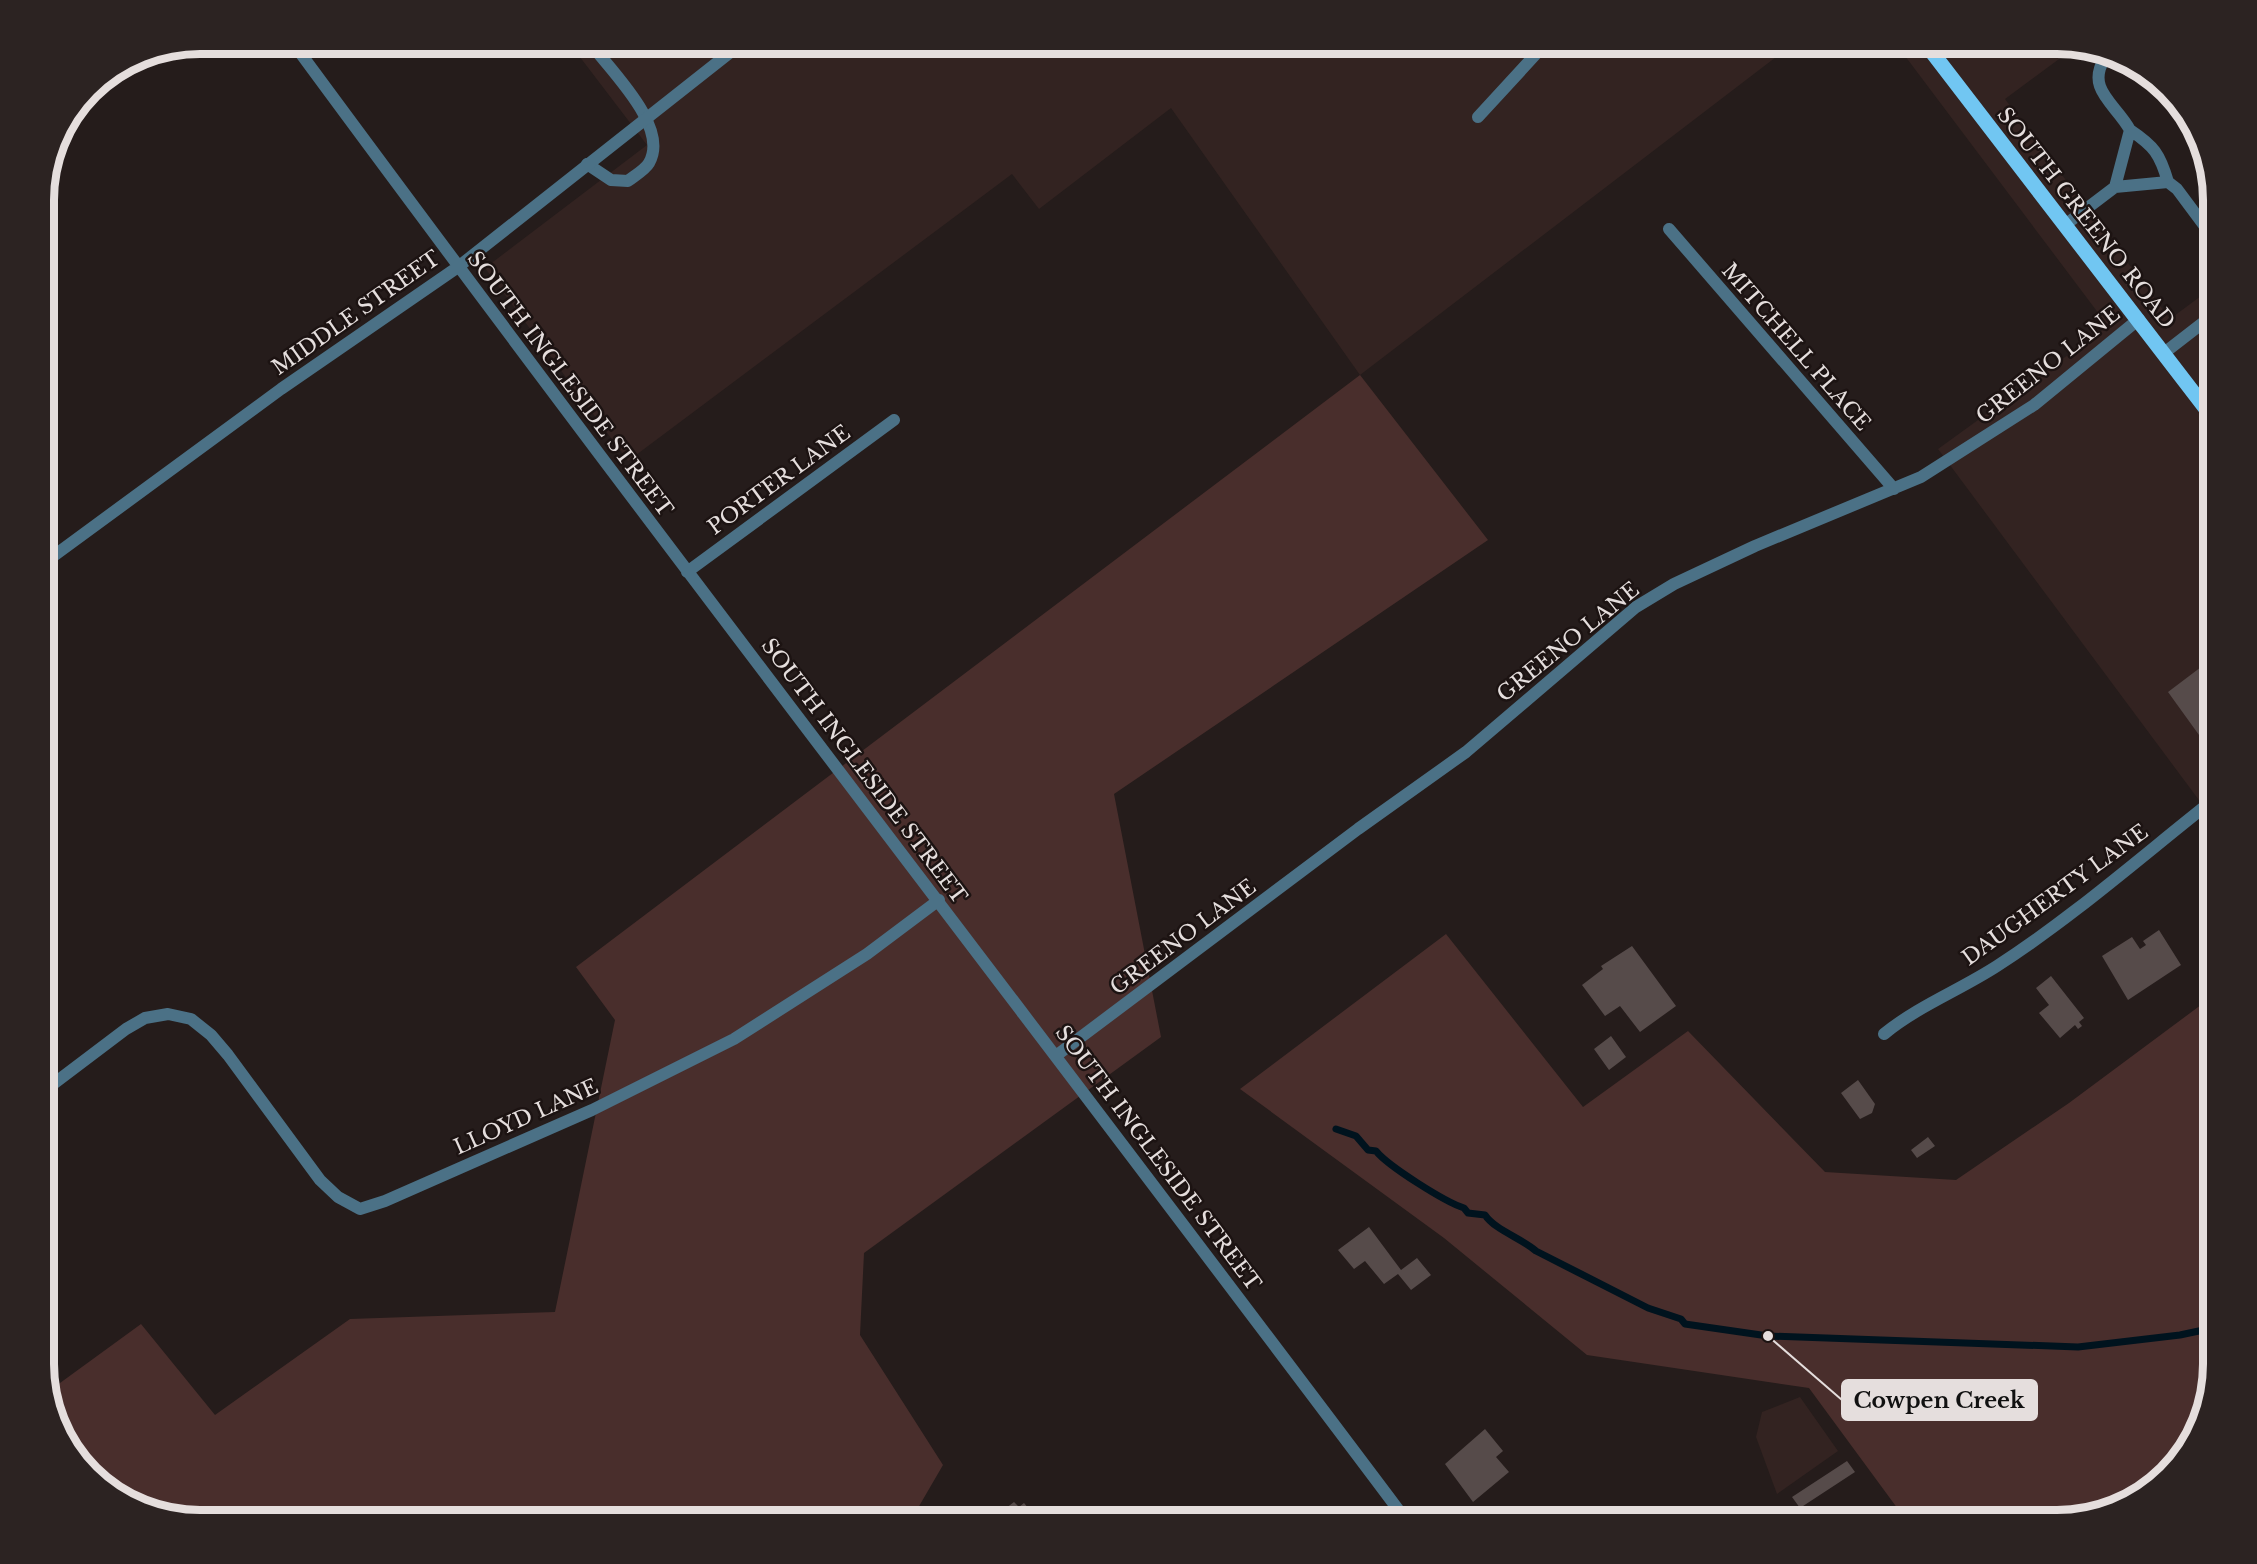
<svg xmlns="http://www.w3.org/2000/svg" width="2257" height="1564" font-family="'Libre Baskerville',serif">
<style>
.built{fill:#332321}
.green{fill:#492e2c}
.lines{fill:none;stroke-linecap:round;stroke-linejoin:round}
.stream{stroke:#00131e;stroke-width:7}
.building{fill:#564b4a}
.lane{stroke:#4b7186;stroke-width:12}
.street{stroke:#4b7186;stroke-width:12}
.primary{stroke:#71c6f2;stroke-width:15}
.labels{text-anchor:middle;dominant-baseline:central;stroke-width:5;stroke-linejoin:round;paint-order:stroke}
.street-label{font-size:21px;fill:#e5dedd;stroke:#1c1312}
.rim{fill:none;stroke:#e5dedd;stroke-width:8}
.leader{fill:none;stroke:#e5dedd;stroke-width:2}
.callout-dot{fill:#e5dedd;stroke:#1c1312;stroke-width:2}
.callout{fill:#e5dedd;stroke:#e5dedd;stroke-width:2}
.callout-label{font-size:22px;text-anchor:middle;font-weight:bold;fill:#111}
</style>
<rect width="100%" height="100%" fill="#251c1b"/>
<!-- built -->
<path class="built" d="M2057 43 2074 48 2005 99 2170 319 2213 287V819L1938 449 2108 326 1896 44Z
M570 44H1793L1360 375 1171 108 1039 209 1012 174 628 461 485 268 647 145Z
M1800 1397 1838 1451 1777 1494 1756 1437 1762 1412Z"/>
<!-- green -->
<path class="green" d="M1360 375 1488 540 1114 794 1161 1037 864 1253 860 1335 943 1465 911 1520H200L113 1494 64 1442 49 1391 141 1324 215 1415 350 1319 555 1312 615 1020 576 967Z
M1446 934 1583 1107 1688 1031 1825 1172 1956 1180 2069 1103 2213 996V1365L2187 1451 2127 1504 2058 1520H1906L1809 1388 1587 1355 1444 1238 1240 1089Z"/>
<g class="lines">
<!-- stream -->
<path class="stream" d="M1336 1129 1356 1136 1368 1150 1376 1151C1388 1166 1445 1202 1464 1208L1468 1213 1485 1215C1495 1230 1521 1238 1536 1251L1648 1308 1681 1319 1685 1324 1768 1336 2078 1347 2180 1335 2213 1328"/>
</g>
<!-- building -->
<path class="building" d="M2213 658V751L2212 753 2168 692Z
M2159 930 2181 965 2128 1000 2102 956 2132 937 2140 949 2146 945 2143 941Z
M1632 946 1676 1006 1640 1032 1620 1006 1605 1016 1582 985 1603 969 1601 966Z
M2051 976 2084 1018 2079 1022 2082 1026 2078 1029 2075 1025 2060 1038 2039 1013 2049 1005 2036 988Z
M1611 1036 1626 1057 1609 1070 1594 1049Z
M1858 1080 1875 1104 1872 1113 1860 1119 1841 1093Z
M1928 1137 1935 1146 1917 1158 1911 1150Z
M1369 1227 1401 1270 1417 1258 1431 1275 1411 1290 1398 1274 1384 1284 1365 1261 1354 1269 1338 1250Z
M1485 1429 1503 1451 1496 1457 1509 1472 1473 1502 1445 1464Z
M1847 1461 1855 1472 1800 1508 1792 1497Z
M1014 1502 1019 1507 1024 1503 1029 1509 1024 1512 1031 1520H995L993 1518Z"/>
<g class="lines">
<!-- lane -->
<path class="lane" d="M1478 117 1546 43
M587 164 611 180 628 181C634 176 645 170 649 163 670 127 611 71 590 43"/>
<!-- street -->
<path class="street" d="M293 43C659 540 1036 1027 1406 1520
M2130 130C2154 146 2160 154 2168 182
M2115 187 2168 182 2177 189 2209 232 2213 234
M2065 225 2115 187 2130 130C2116 104 2085 89 2105 58
M1669 229 1894 489
M2164 353 2213 315
M44 563 281 389 458 267 742 43
M687 572 894 420
M1884 1034C1918 1006 1960 990 1997 966 2073 917 2142 856 2213 800
M1057 1055 1358 829 1466 752 1636 607 1674 584 1755 546 1921 477 2034 405 2139 319
M44 1091 126 1029 145 1018 168 1014 191 1019 211 1035 228 1055 320 1180 338 1197 360 1209 385 1201 592 1110 734 1039 867 954 939 900"/>
<!-- primary -->
<path class="primary" d="M1925 43 2213 418"/>
</g>
<g class="labels">
<!-- street labels -->
<g class="street-label">
<text transform="translate(2086 218) rotate(52)">SOUTH GREENO ROAD</text>
<text transform="translate(356 313) rotate(-35)">MIDDLE STREET</text>
<text transform="translate(1796 347) rotate(49)">MITCHELL PLACE</text>
<text transform="translate(2048 365) rotate(-38)">GREENO LANE</text>
<text transform="translate(570 384) rotate(53)">SOUTH INGLESIDE STREET</text>
<text transform="translate(779 480) rotate(-36)">PORTER LANE</text>
<text transform="translate(1568 642) rotate(-39)">GREENO LANE</text>
<text transform="translate(864 771) rotate(53)">SOUTH INGLESIDE STREET</text>
<text transform="translate(2055 895) rotate(-36)">DAUGHERTY LANE</text>
<text transform="translate(1183 937) rotate(-37)">GREENO LANE</text>
<text transform="translate(526 1117) rotate(-24)">LLOYD LANE</text>
<text transform="translate(1158 1158) rotate(53)">SOUTH INGLESIDE STREET</text>
</g>
</g>
<!-- crop -->
<path d="M0 0H2257V1564H0ZM200 54H2057A146 146 0 0 1 2203 200V1364A146 146 0 0 1 2057 1510H200A146 146 0 0 1 54 1364V200A146 146 0 0 1 200 54Z" fill="#2c2322" fill-rule="evenodd"/>
<path class="rim" d="M200 54H2057A146 146 0 0 1 2203 200V1364A146 146 0 0 1 2057 1510H200A146 146 0 0 1 54 1364V200A146 146 0 0 1 200 54Z"/>
<!-- callouts -->
<path class="leader" d="M1768 1336L1842 1400"/>
<circle class="callout-dot" cx="1768" cy="1336" r="6"/>
<rect class="callout" x="1842" y="1380" width="195" height="40" rx="6"/>
<g class="callout-label">
<text x="1939" y="1408">Cowpen Creek</text>
</g>
</svg>
